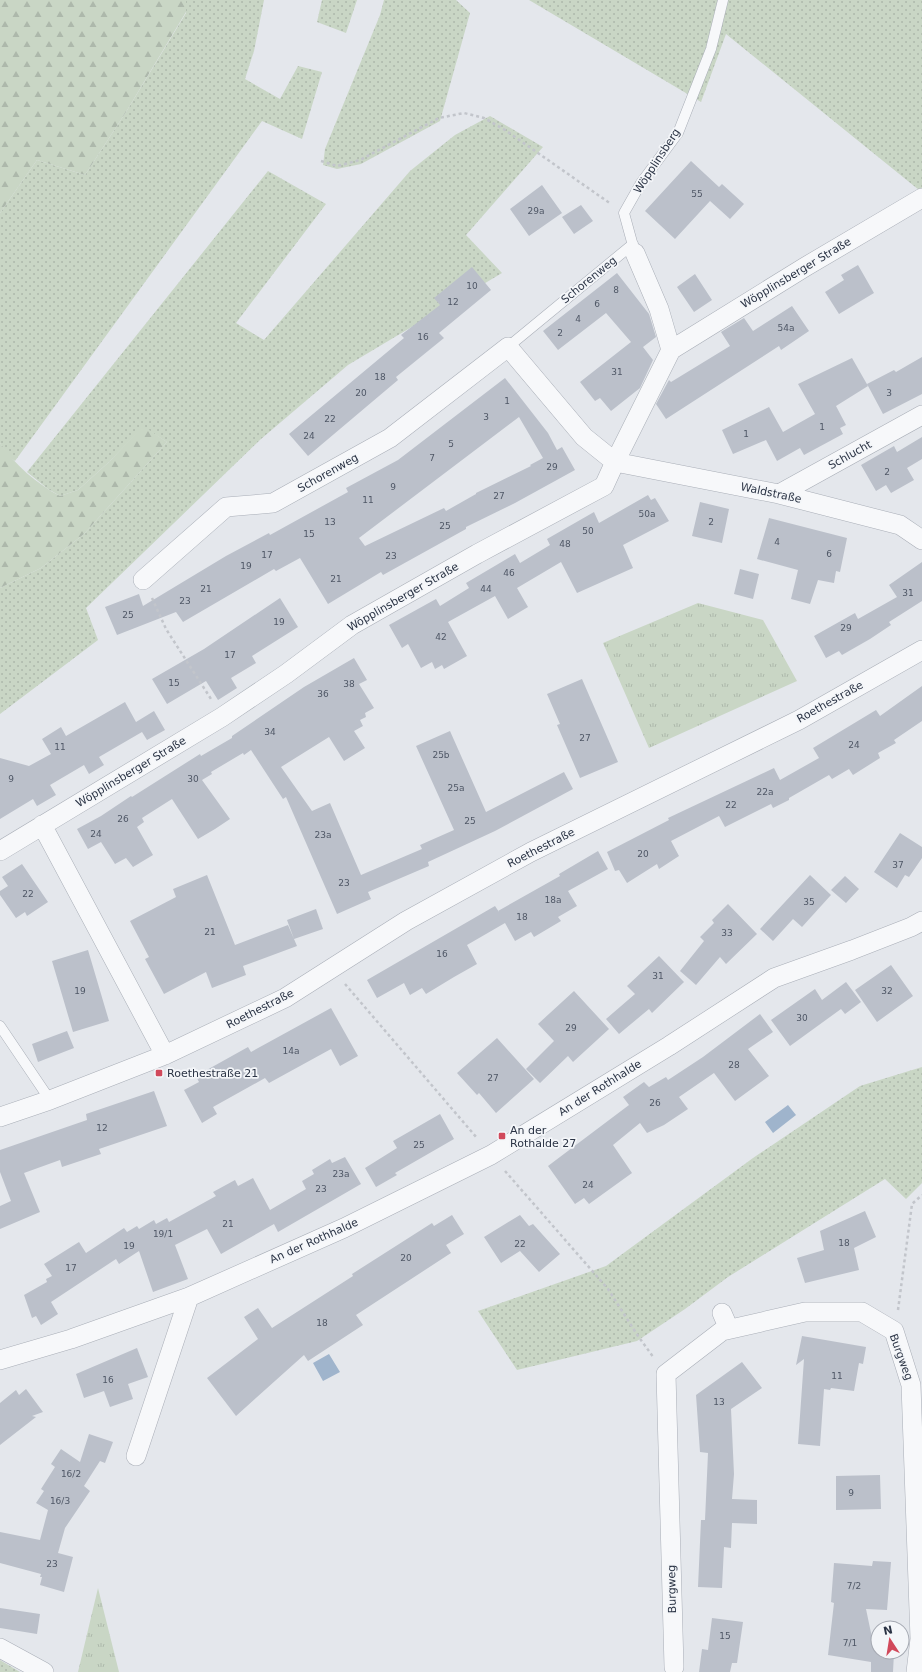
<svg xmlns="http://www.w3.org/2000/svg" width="922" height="1672" font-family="'DejaVu Sans',sans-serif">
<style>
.grass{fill:url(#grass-dots)}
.forest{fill:url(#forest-firs)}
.park{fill:url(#park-tufts)}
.water{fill:#9fb4cc}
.building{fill:#bbc0ca;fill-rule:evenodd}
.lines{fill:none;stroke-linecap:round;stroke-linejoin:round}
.service-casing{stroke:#a9aeb7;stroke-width:11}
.minor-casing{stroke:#a9aeb7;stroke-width:20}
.path{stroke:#c2c5cb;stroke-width:2.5;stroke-dasharray:3 3;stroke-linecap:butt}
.service{stroke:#f7f8fa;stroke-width:10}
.minor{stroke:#f7f8fa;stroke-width:19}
.poi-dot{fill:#d1495b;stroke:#f4f6f9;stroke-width:1.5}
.labels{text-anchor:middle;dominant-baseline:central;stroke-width:3.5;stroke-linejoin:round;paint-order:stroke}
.number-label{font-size:9px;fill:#4f5766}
.street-label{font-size:11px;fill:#2b3445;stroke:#f4f6f9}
.poi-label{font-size:11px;fill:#2b3445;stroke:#f4f6f9;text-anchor:start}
</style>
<defs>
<pattern id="grass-dots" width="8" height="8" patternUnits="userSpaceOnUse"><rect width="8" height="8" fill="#c9d6c5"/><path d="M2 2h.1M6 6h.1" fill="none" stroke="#adb8ab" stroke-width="1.8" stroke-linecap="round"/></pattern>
<pattern id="forest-firs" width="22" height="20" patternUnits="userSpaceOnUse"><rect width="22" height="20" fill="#c9d6c5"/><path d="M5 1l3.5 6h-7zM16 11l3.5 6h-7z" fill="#adb8ab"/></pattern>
<pattern id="park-tufts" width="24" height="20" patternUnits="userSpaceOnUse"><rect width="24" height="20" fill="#c9d6c5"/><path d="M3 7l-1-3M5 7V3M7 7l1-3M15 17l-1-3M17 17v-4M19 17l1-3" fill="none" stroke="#adb8ab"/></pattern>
</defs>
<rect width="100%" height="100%" fill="#e4e7ec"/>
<!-- grass -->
<path class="grass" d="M186 0H264L254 51 245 79 280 99 298 66 322 72 302 139 262 121 15 461 9 457 0 443V213L37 160 85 175 126 112 186 13Z
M322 0H357L346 33 317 22Z
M384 0H456L470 13 440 121 361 164 337 169 323 165 325 149 380 15Z
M529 0H922V188L919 190 726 34 701 102Z
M490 116 543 147 466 235 502 273 348 365 261 439 86 608 98 640 0 714V588L41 568 84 534 167 442 143 427 109 462 78 490 60 496 48 489 27 472 268 171 326 204 236 323 264 340 410 171 455 135Z
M922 1067V1183L906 1199 885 1179 728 1277 685 1309 637 1341 517 1370 478 1311 606 1266 753 1158 860 1086Z
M0 1660 20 1672H0Z"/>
<!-- forest -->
<path class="forest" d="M0 0H186V12L126 112 85 175 37 160 0 213Z
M143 426 167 442 84 534 41 568 0 588V443C14 464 37 484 60 496L78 490 109 462Z"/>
<!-- park -->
<path class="park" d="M698 603 763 620 797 681 649 748 603 643Z
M98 1588 119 1672H78Z"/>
<!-- water -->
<path class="water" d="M788 1105 796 1115 773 1133 765 1122Z
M329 1354 340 1372 323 1381 313 1363Z"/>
<!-- building -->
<path class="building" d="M691 161 719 187 722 184 744 204 730 219 710 201 675 239 645 211Z
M542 185 562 213 529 236 510 209Z
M581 205 593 221 574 234 562 217Z
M858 265 874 293 839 314 825 292 844 280 841 275Z
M472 267 491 290 439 333 444 338 396 377 398 380 308 456 289 434 404 338 401 335 440 305 434 298Z
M617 273 649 314 656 337 643 347 653 360 640 388 611 411 600 398 595 401 580 382 631 342 606 313 558 350 543 331Z
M695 274 712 300 694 312 677 287Z
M792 306 809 331 781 350 779 346 666 419 656 404 669 380 671 382 730 346 721 332 744 318 753 331Z
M922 357V394L883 414 867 384 894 370 896 372Z
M852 358 868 386 836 406 846 425 840 428 843 434 804 455 800 448 777 461 766 440 733 454 722 430 769 407 783 432 815 414 798 384Z
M505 378 548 433 557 450 562 447 575 470 515 503 466 527V529L383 575 381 572 328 604 300 558 276 571 274 569 183 622 176 612 117 635 105 607 139 594 143 606 226 556 269 533 270 535 348 492 346 488 398 460ZM519 417 543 458 530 465 531 466 476 493V494L446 511 444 508 365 546 359 538Z
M922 437V459L907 468 914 480 891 493 886 485 876 491 861 465 894 446 897 452Z
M648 495 651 500 655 498 669 521 623 545 633 568 577 593 561 562 517 588 528 607 508 619 495 596 448 622 467 656 444 669 442 665 435 669 432 662 421 668 408 644 402 648 389 625 436 599 440 606 469 588 466 583 515 554 520 563 550 545 547 539 594 512 599 523Z
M700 502 729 509 722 543 692 536Z
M769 518 847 538 840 572 836 571 834 583 818 580 810 604 791 599 798 570 757 559Z
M922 562V601L889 622 891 625 870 639 842 655 839 651 826 658 814 636 855 613 858 619 897 597 889 585Z
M740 569 759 574 753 599 734 594Z
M280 598 298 627 252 656 256 663 231 678 237 688 218 700 206 681 167 704 152 679 204 649Z
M354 658 367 680 359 684 374 708 365 713 366 717 360 720 363 726 354 731 365 748 344 761 329 737 281 767 312 811 330 803 361 875 422 849 420 845 454 830 416 746 450 731 486 812 564 772 573 789 495 831 428 862 429 866 368 892 371 899 337 914 286 797 283 799 251 750 244 755 243 753 211 772 212 774 202 780 230 819 215 829 198 839 172 799 142 818 144 822 137 827 153 855 133 867 126 858 115 864 101 842 88 849 77 829 101 816 131 796 132 797 200 754 201 756 232 738V736L304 687Z
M582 679 618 762 580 778 557 725 560 724 547 694Z
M922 686V721L894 740 896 743 878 753 880 758 853 775 849 769 832 779 829 775 789 798V800L773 808 771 804 725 827 719 816 671 841 679 856 659 869 657 864 627 883 619 870 615 871 607 852 669 820 668 818 774 768 780 780 819 758 813 748 876 710 880 716Z
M125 702 136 722 154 711 165 730 147 740 142 732 99 757 104 765 89 774 84 765 50 785 56 795 37 806 33 799 0 819V758L29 766 51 754 42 739 61 727 66 736Z
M900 833 922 847V858L909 877 905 875 897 888 874 872Z
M598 851 608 869 568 891 577 906 558 917 561 921 534 937 531 932 515 941 505 923 467 945 477 964 454 977 426 994 422 988 410 995 404 983 377 998 367 980 495 906 499 912 498 911 560 876 559 874Z
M22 864 48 902 27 916 25 912 16 918 0 895V891L8 886 2 877Z
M207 875 235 945 288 925 297 946 243 966 246 975 212 988 206 972 164 994 145 959 149 957 130 921 176 897 173 889Z
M810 875 831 895 802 927 793 919 773 941 760 929Z
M845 876 859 889 846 903 831 890Z
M728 904 757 934 726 964 720 957 696 985 680 971 704 941 700 937 714 923 712 920Z
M316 909 323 929 294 939 287 920Z
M88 950 109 1021 73 1032 52 961Z
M659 956 684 982 652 1013 649 1009 619 1034 606 1019 635 994 627 986Z
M891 965 913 996 877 1022 855 990Z
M846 982 861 1002 845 1014 841 1009 790 1046 771 1020 815 989 822 1000Z
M574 991 609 1029 573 1062 568 1056 540 1083 526 1069 554 1041 538 1024Z
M331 1008 358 1056 340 1066 331 1049 269 1083 265 1078 213 1107 217 1114 202 1123 184 1090 199 1082 196 1076 248 1047 251 1052Z
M760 1014 773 1032 748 1049 769 1076 735 1101 714 1073 679 1097 688 1109 664 1125 647 1133 640 1123 613 1145 632 1173 589 1204 584 1198 575 1204 548 1166 629 1105 623 1097 644 1082 649 1087 666 1077 668 1080 703 1057Z
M67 1031 74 1048 38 1062 32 1044Z
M497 1038 534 1079 496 1113 479 1093 477 1095 457 1073Z
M154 1091 167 1126 99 1149 101 1154 62 1167 60 1160 24 1173 40 1212 0 1229V1206L11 1201 0 1172V1150L87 1120 86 1114Z
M440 1114 454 1139 395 1173 397 1175 376 1187 365 1168 397 1148 393 1141Z
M345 1157 361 1184 278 1232 274 1224 221 1254 207 1229 175 1245 188 1279 153 1292 139 1251 119 1264 116 1259 51 1302 58 1314 41 1325 36 1316 32 1318 24 1295 47 1282 46 1279 52 1276 44 1264 79 1242 86 1253 124 1228 127 1232 137 1226 139 1229 154 1220 156 1224 167 1218 169 1222 216 1196 213 1192 235 1180 238 1186 253 1178 270 1210 306 1189 302 1181 314 1174 312 1170 330 1159 332 1163Z
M865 1211 876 1237 854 1248 859 1270 805 1283 797 1258 824 1250 820 1231Z
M452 1215 464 1234 446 1245 451 1253 356 1315 363 1325 308 1361 304 1355 236 1416 207 1378 258 1339 244 1317 258 1308 272 1328 353 1276 352 1274 432 1223 434 1226Z
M520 1215 529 1226 533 1224 560 1254 539 1272 520 1251 501 1263 484 1237Z
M802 1336 866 1347 863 1364 859 1363 854 1391 831 1388 830 1390 824 1389 820 1446 798 1444 804 1359 796 1365Z
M137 1348 148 1377 128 1384 133 1399 110 1407 104 1391 84 1398 76 1374Z
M742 1362 762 1388 731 1409 734 1474 732 1499 757 1500V1524L732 1523 731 1548 724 1547 722 1588 698 1587 701 1520H705L708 1453 700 1452 696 1395Z
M26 1389 43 1412 32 1416 36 1417 0 1445V1403L16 1390 19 1395Z
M89 1434 113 1442 105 1463 100 1461 84 1486 90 1491 65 1528 58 1553 73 1557 64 1592 40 1585 42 1577H40L41 1574 0 1563V1532L40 1540 48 1510 36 1503 44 1491 41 1489 55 1467 51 1464 61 1449 80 1462Z
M880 1475 881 1509 836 1510V1476Z
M873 1561 891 1562 887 1610 866 1609 875 1652 894 1653 893 1672H871V1662L828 1655 834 1603 831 1602 834 1563 872 1566Z
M0 1608 40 1614 37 1634 0 1628Z
M712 1618 743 1622 737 1663H732L730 1672H699L702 1649 708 1650Z"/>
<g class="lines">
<defs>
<path id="service" d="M635 253 624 213 641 183 678 133 711 49 723 0
M508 347 633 244
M0 1026 50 1100"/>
<path id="minor" d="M671 350 805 267 922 198
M779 494 922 415
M143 580 226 507 273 503 390 438 508 347 584 437 615 462 779 494 900 525 922 540
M42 825 165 1055
M0 851 222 717 286 674 352 625 477 554 604 486 615 462 671 350 659 309 635 253
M0 1117 50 1100 165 1055 285 998 406 921 531 852 799 720 922 650
M722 1313 729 1329
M0 1360 71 1339 189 1297 344 1228 491 1155 669 1046 774 978 852 950 911 927 922 921
M136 1456 189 1297
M0 1648 44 1672
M674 1667 666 1374 722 1331 805 1312H862L894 1331 911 1385 920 1639 916 1672"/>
</defs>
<!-- service casing -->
<use href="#service" class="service-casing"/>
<!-- minor casing -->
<use href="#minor" class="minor-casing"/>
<!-- path -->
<path class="path" d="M321 161 337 166 360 160 439 118 464 113 484 118 505 130 611 204
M152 598 166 629 211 699
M345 984 477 1138
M505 1171 608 1289 638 1336 654 1358
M898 1310 912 1204 922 1195"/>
<!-- service -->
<use href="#service" class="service"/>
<!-- minor -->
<use href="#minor" class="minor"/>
</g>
<!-- markers -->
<g class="poi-dot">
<rect x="155" y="1069" width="8" height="8" rx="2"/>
<rect x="498" y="1132" width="8" height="8" rx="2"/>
</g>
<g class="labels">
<!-- number labels -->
<g class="number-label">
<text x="697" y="194">55</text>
<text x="536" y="211">29a</text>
<text x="472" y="286">10</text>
<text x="616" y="290">8</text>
<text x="453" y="302">12</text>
<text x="597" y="304">6</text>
<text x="578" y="319">4</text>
<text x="786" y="328">54a</text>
<text x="560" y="333">2</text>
<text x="423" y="337">16</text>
<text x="617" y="372">31</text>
<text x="380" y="377">18</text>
<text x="361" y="393">20</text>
<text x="889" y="393">3</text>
<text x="507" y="401">1</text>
<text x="486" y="417">3</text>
<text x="330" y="419">22</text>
<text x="822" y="427">1</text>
<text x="746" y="434">1</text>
<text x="309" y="436">24</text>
<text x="451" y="444">5</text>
<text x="432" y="458">7</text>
<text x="552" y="467">29</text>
<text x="887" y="472">2</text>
<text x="393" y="487">9</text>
<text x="499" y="496">27</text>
<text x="368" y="500">11</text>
<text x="647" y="514">50a</text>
<text x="330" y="522">13</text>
<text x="711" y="522">2</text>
<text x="445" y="526">25</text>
<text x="588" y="531">50</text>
<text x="309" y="534">15</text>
<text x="777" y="542">4</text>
<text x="565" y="544">48</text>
<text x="829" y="554">6</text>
<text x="267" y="555">17</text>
<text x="391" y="556">23</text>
<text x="246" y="566">19</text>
<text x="509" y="573">46</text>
<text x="336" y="579">21</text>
<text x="206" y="589">21</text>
<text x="486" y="589">44</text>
<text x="908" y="593">31</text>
<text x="185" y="601">23</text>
<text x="128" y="615">25</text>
<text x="279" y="622">19</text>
<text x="846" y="628">29</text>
<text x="441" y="637">42</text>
<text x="230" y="655">17</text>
<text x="174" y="683">15</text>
<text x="349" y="684">38</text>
<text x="323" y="694">36</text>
<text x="270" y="732">34</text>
<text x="585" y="738">27</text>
<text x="854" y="745">24</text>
<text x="60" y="747">11</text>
<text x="441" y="755">25b</text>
<text x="11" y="779">9</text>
<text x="193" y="779">30</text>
<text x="456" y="788">25a</text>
<text x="765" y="792">22a</text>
<text x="731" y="805">22</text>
<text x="123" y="819">26</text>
<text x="470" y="821">25</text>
<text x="96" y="834">24</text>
<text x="323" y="835">23a</text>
<text x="643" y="854">20</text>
<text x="898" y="865">37</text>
<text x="344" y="883">23</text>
<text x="28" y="894">22</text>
<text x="553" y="900">18a</text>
<text x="809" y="902">35</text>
<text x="522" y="917">18</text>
<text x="210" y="932">21</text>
<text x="727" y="933">33</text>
<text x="442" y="954">16</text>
<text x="658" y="976">31</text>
<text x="80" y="991">19</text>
<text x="887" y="991">32</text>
<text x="802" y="1018">30</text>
<text x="571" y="1028">29</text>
<text x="291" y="1051">14a</text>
<text x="734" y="1065">28</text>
<text x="493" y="1078">27</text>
<text x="655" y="1103">26</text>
<text x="102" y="1128">12</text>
<text x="419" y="1145">25</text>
<text x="341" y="1174">23a</text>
<text x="588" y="1185">24</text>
<text x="321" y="1189">23</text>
<text x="228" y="1224">21</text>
<text x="163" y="1234">19/1</text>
<text x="844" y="1243">18</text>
<text x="520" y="1244">22</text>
<text x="129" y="1246">19</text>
<text x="406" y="1258">20</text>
<text x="71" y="1268">17</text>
<text x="322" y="1323">18</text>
<text x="837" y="1376">11</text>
<text x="108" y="1380">16</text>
<text x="719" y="1402">13</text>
<text x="71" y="1474">16/2</text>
<text x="851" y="1493">9</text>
<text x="60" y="1501">16/3</text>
<text x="52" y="1564">23</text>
<text x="854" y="1586">7/2</text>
<text x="725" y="1636">15</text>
<text x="850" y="1643">7/1</text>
</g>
<!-- street labels -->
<g class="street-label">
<text transform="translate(657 161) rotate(-57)">Wöpplinsberg</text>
<text transform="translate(796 273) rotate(-31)">Wöpplinsberger Straße</text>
<text transform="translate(589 280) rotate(-39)">Schorenweg</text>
<text transform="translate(850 455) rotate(-29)">Schlucht</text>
<text transform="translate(328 473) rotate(-29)">Schorenweg</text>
<text transform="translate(771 493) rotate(12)">Waldstraße</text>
<text transform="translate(403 597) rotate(-30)">Wöpplinsberger Straße</text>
<text transform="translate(830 702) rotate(-29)">Roethestraße</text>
<text transform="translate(131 772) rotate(-31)">Wöpplinsberger Straße</text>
<text transform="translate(541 848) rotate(-27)">Roethestraße</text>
<text transform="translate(260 1009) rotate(-27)">Roethestraße</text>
<text transform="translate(600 1088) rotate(-32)">An der Rothhalde</text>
<text transform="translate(314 1241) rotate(-24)">An der Rothhalde</text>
<text transform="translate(901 1357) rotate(70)">Burgweg</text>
<text transform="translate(672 1589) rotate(-91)">Burgweg</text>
</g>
<!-- poi labels -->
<g class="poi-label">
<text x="167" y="1073">Roethestraße 21</text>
<text x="510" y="1130">An der<tspan x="510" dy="13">Rothalde 27</tspan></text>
</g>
</g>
<!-- north arrow -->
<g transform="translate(890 1640) rotate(348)"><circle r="19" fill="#f4f6f9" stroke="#a4a8b1"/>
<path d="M0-3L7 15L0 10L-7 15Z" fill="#d1495b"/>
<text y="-6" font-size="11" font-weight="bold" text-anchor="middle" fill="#2b3445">N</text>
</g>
</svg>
